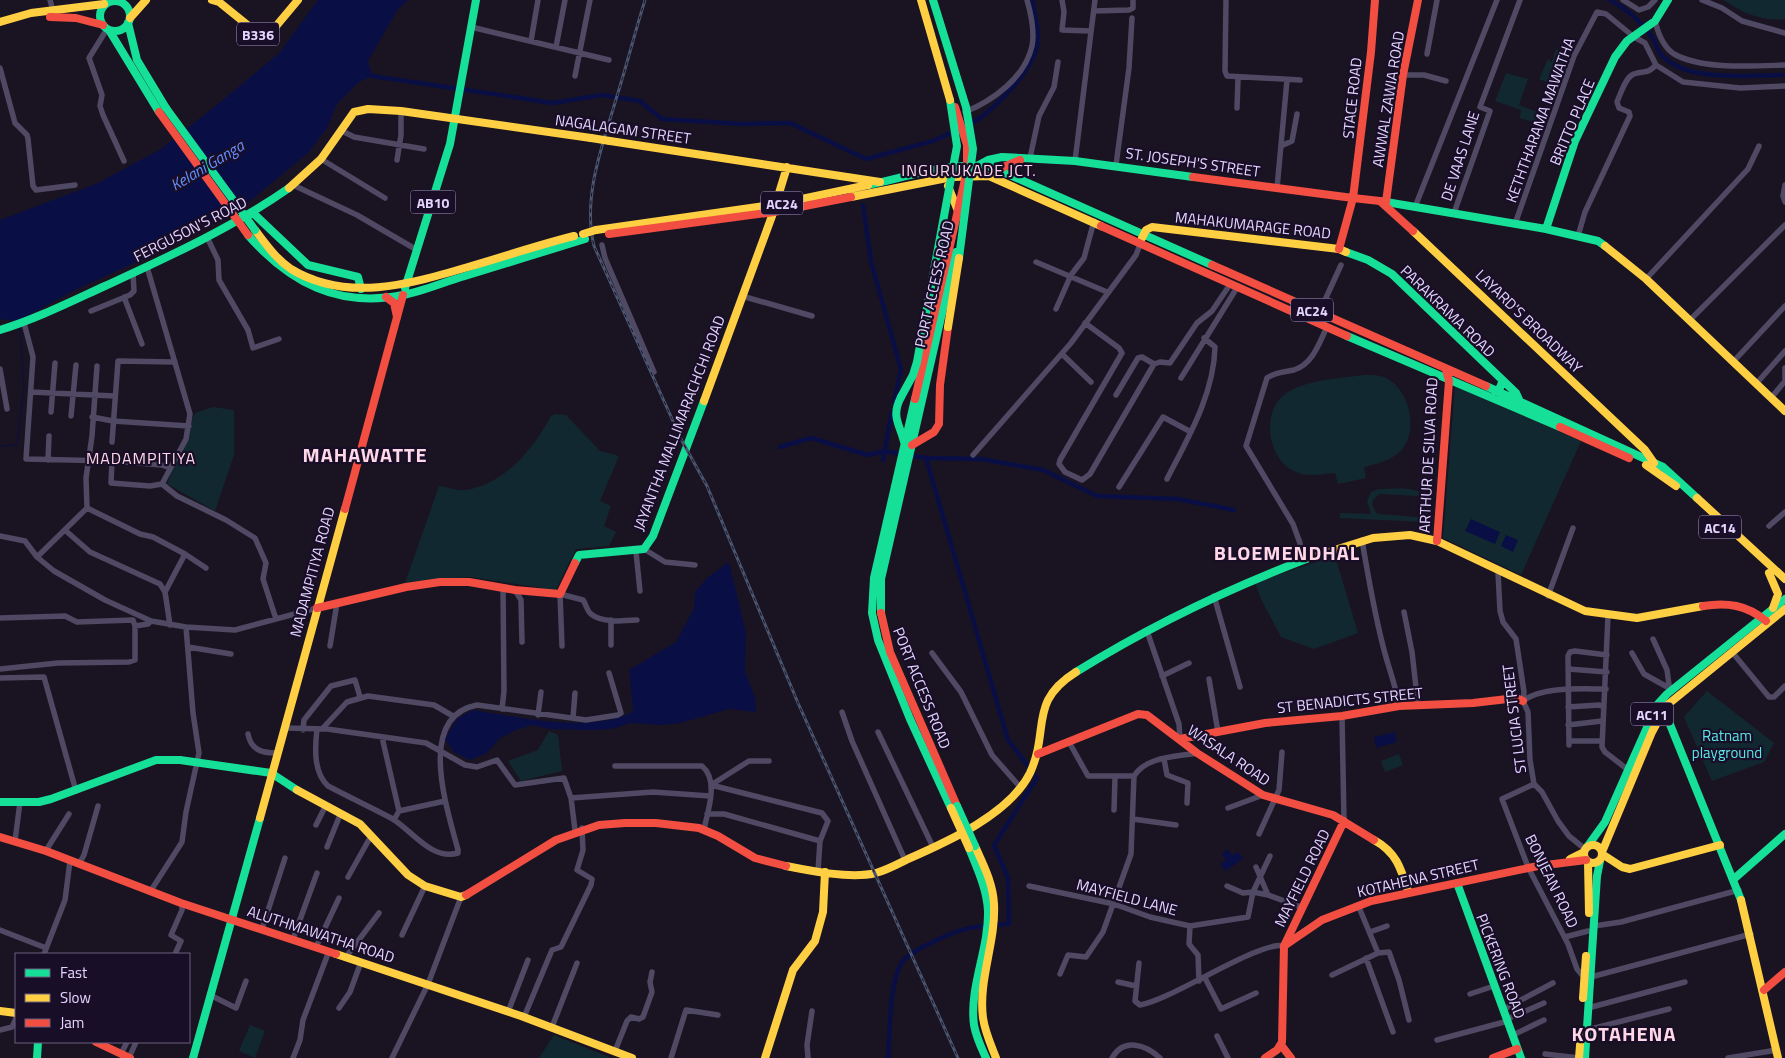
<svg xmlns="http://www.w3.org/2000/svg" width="1785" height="1058" font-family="'Titillium Web',sans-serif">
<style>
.green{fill:#122830;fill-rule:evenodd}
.water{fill:#090f45}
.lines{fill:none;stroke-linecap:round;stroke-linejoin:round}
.stream{stroke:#090f45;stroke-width:1}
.canal{stroke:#090f45;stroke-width:4.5}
.street{stroke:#504963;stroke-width:5.5}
.fast{stroke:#16e098;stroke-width:8}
.slow{stroke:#ffcf43;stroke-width:8}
.jam{stroke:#f24e42;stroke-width:8}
.rail-casing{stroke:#4a556e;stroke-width:3}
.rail{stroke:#190e28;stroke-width:1;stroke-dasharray:4;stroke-linecap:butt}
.fast-bridge{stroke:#16e098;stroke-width:8}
.slow-bridge{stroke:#ffcf43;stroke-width:8}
.jam-bridge{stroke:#f24e42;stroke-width:8}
.labels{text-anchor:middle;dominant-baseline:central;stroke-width:4.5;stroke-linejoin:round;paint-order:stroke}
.shield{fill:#190e28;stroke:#a799be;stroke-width:1}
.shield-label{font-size:14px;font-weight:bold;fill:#e4d5ff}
.street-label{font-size:15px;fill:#e4d5ff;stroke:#190e28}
.park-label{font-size:15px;fill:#5ae6e6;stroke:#190e28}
.water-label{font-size:16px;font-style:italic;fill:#6390ff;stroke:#190e28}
.neighbourhood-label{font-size:16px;letter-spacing:1px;fill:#ffd7e7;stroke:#190e28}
.district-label{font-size:20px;font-weight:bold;letter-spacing:1px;fill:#ffd7e7;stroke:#190e28}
</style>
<rect width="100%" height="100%" fill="#1a1422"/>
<!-- green -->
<path class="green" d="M1724 0H1785V19C1763 22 1742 13 1724 0Z
M1556 49 1572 55 1558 87 1539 79 1548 59 1552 62Z
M1506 73 1528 79 1519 105 1545 115 1540 124 1520 118 1521 110 1495 101Z
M1365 375C1375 375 1383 375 1391 381 1412 396 1419 438 1397 454 1387 462 1375 464 1364 467L1366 478 1338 484 1335 473C1321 474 1307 478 1294 471 1268 459 1261 413 1284 395 1302 380 1342 378 1365 375Z
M1455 386 1581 441 1521 575 1443 538Z
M213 407 234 410V455L215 511 167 484 195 413Z
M555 414 566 415 600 451 619 456 600 501 611 506 604 526 616 532 609 546 576 549 556 590 470 577 405 583 439 486C447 487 458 491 466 490 505 484 534 448 551 416Z
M1379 489C1397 489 1423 484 1431 504L1425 522 1340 518V513L1371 514 1367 501 1371 492ZM1379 494 1420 496 1424 500 1425 511 1417 517 1380 514 1376 513 1372 504 1373 500Z
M1335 556 1358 633 1314 649 1281 637 1261 599 1255 582Z
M1707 691 1774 743 1764 762 1712 781 1684 717Z
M549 731 558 735 562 771 521 781 508 761 538 750Z
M1399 754 1403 765 1385 772 1381 761Z
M250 1025 265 1031 255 1058 239 1051Z
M554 1035 611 1058H539Z"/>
<!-- water -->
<path class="water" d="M318 0H408L398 9 368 61 372 76 359 82 337 104 327 128 308 153 250 201 174 237 141 260 75 290 18 321 0 319V220L98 183 161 149 229 95 279 53Z
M1471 519 1500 532 1495 544 1465 531Z
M1506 535 1518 540 1513 552 1501 546Z
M729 562 746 633 745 672 755 697 756 712 729 709 680 723 662 725 631 723 612 729 590 730 549 729 532 725 516 730 499 739 486 754 469 760 454 752 445 739 457 719 472 710C521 717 587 734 633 712L629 670 676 642 694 608 695 592 707 578Z
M1395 732 1397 742 1376 748 1374 737Z
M1228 849 1232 855 1238 852 1243 859 1225 871 1220 864 1226 860 1222 854Z"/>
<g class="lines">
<!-- stream -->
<path class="stream" d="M0 446 17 445 24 387 20 328"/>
<!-- canal -->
<path class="canal" d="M1610 0C1627 9 1641 21 1652 37 1656 43 1657 50 1661 54 1684 83 1751 75 1785 75
M368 73 372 76 553 103 602 95 640 101 662 119 742 124 790 123 866 159 933 141 955 131
M968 125C992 114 1038 66 1038 39 1038 26 1034 12 1032 0
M863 205 871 261 901 370 894 402
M780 447 811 438 868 455 884 451 926 458
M883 460 892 412
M888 1058C890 1034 889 979 903 961 910 953 920 948 929 944 962 927 973 926 1009 924L1008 878 994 845 1037 778 1008 740 926 458 981 459 1043 470 1097 496 1178 499 1234 510"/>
<!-- street -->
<path class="street" d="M50 0 53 11
M1062 0 1064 12 1062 30 1090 31
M1226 0 1225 71 1227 76 1300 80
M1623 0 1639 10 1648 7 1655 0
M1702 0 1722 8 1742 21 1785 33
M1094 11 1129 10 1133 8V0
M1655 21C1658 33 1663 47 1674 54 1702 70 1754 66 1785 65
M471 27 609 60
M107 29 89 58 102 95 100 106 103 115 124 161
M531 41 538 0
M556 47 565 0
M1427 54 1437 0
M0 68 15 123 27 135 28 139 33 186 36 190 75 185
M1403 75H1424L1446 81
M575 76 590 0
M1237 108 1238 79
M965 112C992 101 1025 78 1032 46 1035 31 1031 14 1027 0
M342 131 354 137 424 149
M1281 146 1292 141 1297 114
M1030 158 1039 116 1054 87 1058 62
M321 159 385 198
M397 160 401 135V111
M1075 161 1095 0
M1116 165 1129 68 1132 18
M293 185 357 215 417 250
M1785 185 1783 196 1785 202
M1277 188 1287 80
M1415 207 1497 0
M1454 213 1490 111 1480 107 1520 0
M1515 224 1574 56 1597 12 1606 14 1634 37 1645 43 1656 65 1683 82 1740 88 1785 86
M1578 236 1585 212 1630 116 1629 112 1619 108 1617 102C1620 95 1626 76 1634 74 1646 70 1646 75 1656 65
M207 237 218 260 219 280 248 330 253 348 279 339
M602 245 605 258 654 372
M1036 262 1107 292
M147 267 190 414 186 439 162 484 177 496 226 520 255 538 266 563 263 579 276 619
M1646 279 1748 169 1759 146
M742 296 812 316
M124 297 142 344
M1056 309 1071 275 1084 258 1094 221
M91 311 130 295 134 291 133 273
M1319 313 1341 265
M1690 320 1785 225
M24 323 33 357 26 459 112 461 162 465 170 468
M1085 323 1119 348 1122 353 1060 460 1059 464 1065 472 1082 480 1090 474 1154 364 1160 362 1170 363 1197 323 1212 311 1231 283
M1062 354 1091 382
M1733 362 1785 306
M1785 368V381
M0 369 7 409
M1181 378 1238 286
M1756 384 1785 351
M31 392 114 396
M1116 395 1138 358 1142 357 1154 364
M1771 398 1785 381
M51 412 55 363
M71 416 76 365
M92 417 113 421 189 426
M112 442 118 361 175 362
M973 455 1071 343 1136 255 1141 242
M48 460 49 436
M112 461 111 483 150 486 162 484
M1167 479C1188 438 1214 394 1215 347L1204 338
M1119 487 1163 417 1191 432
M87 508 140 534 153 537 185 554 165 592
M1769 526 1785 512
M66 531 90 552 160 584 165 592 170 625
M0 536 25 541 37 557 54 571 105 600 151 621 186 627 235 630 317 608
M1362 540C1368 576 1374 611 1383 646 1388 667 1396 685 1399 706
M644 549 665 562 695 565
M636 552 640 591
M185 554 206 568
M37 557 87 508 86 478 92 436 97 366
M1301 561 1300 543 1293 524 1246 446 1267 378C1275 372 1284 372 1294 370 1313 364 1319 343 1327 327
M1498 572 1500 611 1503 622 1516 639 1524 692 1523 701 1528 712 1530 760 1534 784 1542 792 1558 821 1569 836 1585 849
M515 590 521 600 522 642
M1214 596 1240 687
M1548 596 1573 528
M1404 612 1412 652 1418 705
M1608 616 1602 747 1605 752 1627 769
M0 618 65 616 77 622 133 620 135 626V660L129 662 58 663 0 669
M611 620V645
M135 626 148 624 151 621
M1147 631 1179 724 1180 739
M1653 639 1667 670 1670 692
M330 646 337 603
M562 646 560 594 583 600C586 604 587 611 591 614 601 623 624 621 637 620
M188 647 231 654
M1732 652 1769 697H1774L1785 686
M932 653 961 692 992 755 1020 787
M1632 653 1644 674 1669 688
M1568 669 1607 672
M1162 676 1189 663
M0 678 44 677 76 791
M1209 679 1218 732
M1523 701C1542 686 1582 689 1606 689
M1568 707 1599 705 1604 707
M502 709 504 691 503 587
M842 712 852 741 905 860
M538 715 541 692
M1342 716 1344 821
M573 718 575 693
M1568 725 1602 721
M284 728 327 729 426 743 465 765 477 767 497 760 515 785 564 778 571 798 575 830
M317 729C315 747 313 772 328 786 349 797 370 807 391 818 411 829 431 861 458 853V850C448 811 415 717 477 705L586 720 618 715 621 713 609 673
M322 729 347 702 368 696 434 705 453 716
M303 730 304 720 331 686 355 680 360 697
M878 732 933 847
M248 734C251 750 262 753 276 753
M382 737 399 811
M1569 741H1602
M1069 742 1088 776H1134
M1569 745 1568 656 1570 652 1575 651 1607 655
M1164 759 1167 775 1188 783 1187 803
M615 766H702C719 780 708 811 704 829
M1534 784 1502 799 1528 867 1568 944 1577 969 1582 975 1591 977 1751 934
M711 785 822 813 828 821 820 841
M711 785 749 761H769
M571 798 653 792 710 796
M1228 808 1263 795
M1114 810 1115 778
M707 814H724L820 841 818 871
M1133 819 1176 825
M394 820 399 811 445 801
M316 825 325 807
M1259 834 1279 790 1282 752
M15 841 20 802
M327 847 340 815
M45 852 69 814
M79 864 84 855 98 806
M1256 867 1268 895
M348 877 371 836
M1029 886 1114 904 1150 917 1190 926 1248 917 1253 892 1268 895 1301 907
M1227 886 1243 893 1253 892 1270 856
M150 892 182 842 186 812 199 753 193 713 186 627
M1190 926 1189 944 1198 955 1199 981
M1594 926 1621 922 1739 890
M262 929 285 858
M0 930 46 948
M1370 932 1387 926
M402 935 425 886
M1565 937 1588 931
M293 939 317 873
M316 947 339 898
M1378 953 1389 952 1399 980 1409 1020
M44 954 65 900 70 861
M175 954 181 941 171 935 182 910V904
M346 957 379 913
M1366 958 1393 1032
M1139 963 1135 1001 1140 1005C1174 999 1260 940 1284 946
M1060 974 1068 955 1086 957 1103 932 1131 854 1134 776C1147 756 1176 757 1197 753
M1332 975 1378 953 1358 905
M1205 978 1221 1009 1256 993
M1118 982 1136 986
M1470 994 1494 986
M212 996 236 1008 246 981
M339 1008 350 992 361 962
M1588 1008 1685 982
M1504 1009 1553 983
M508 1012 528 960
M524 1017 552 950 561 947 591 885 592 879 577 870 583 850 582 828
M1507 1019 1544 1003
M552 1027 577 963
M0 1030 12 1027 16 1018
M1587 1030 1669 1009
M1513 1035 1544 1020
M1217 1036 1228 1058
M1437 1040 1508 1021
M615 1051 627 1021 631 1017 639 1019 643 1017 652 992 650 982 652 972
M121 1054 127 1042
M1545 1054 1579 1058
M129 1058 136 1042
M293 1058 300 1040 303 1020 329 951
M392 1058 428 984 461 897
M671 1058 686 1010 718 1015
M808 1058 807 1045 812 1011
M1112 1058C1124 1037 1146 1045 1160 1058
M1728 1058 1777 1050"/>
<!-- fast -->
<path class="fast" d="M100 16a15 15 0 1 1 30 0a15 15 0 1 1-30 0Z
M128 23 137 60 166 108
M109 30 159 112
M979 165 988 160 1002 157 1075 161 1193 177
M868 185C907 177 952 161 992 167L1212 265
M1380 201 1546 229 1598 241 1605 246
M253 213 308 265 358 277 361 289
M1546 229 1575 141 1615 57 1627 41 1655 21 1668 0
M248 235C290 283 338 308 403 295 423 291 444 282 465 276 505 264 545 251 585 239
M1346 252 1368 260 1392 274 1516 393 1521 404
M405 288 450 144 476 0
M0 330C36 319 70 302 105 286 168 257 232 228 289 188
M1347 336 1560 427
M1486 386 1663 467 1697 498
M1495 391 1500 388 1502 382
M901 397C890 418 901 425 905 446
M915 399 874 578 872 613 878 640 910 719 951 808
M575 563 579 555 644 549 653 536 704 401
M881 613V579L956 252
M1076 672C1150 626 1227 589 1309 558
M1659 710 1667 717 1741 900
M0 802H39L51 799 156 760H180L271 773 297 790
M1587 847 1605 822 1657 705 1667 694 1785 599
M969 848C977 868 987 889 988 911 989 949 969 987 974 1025 976 1037 981 1047 986 1058
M1735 878 1785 834
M1457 883 1521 1058
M37 1058 38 1042
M193 1058 260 818
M1585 1058 1597 876 1600 861"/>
<!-- slow -->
<path class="slow" d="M212 0 219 2 260 35 267 37 298 0
M130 18 146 0
M0 22 31 13 104 4
M610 141 880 182
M948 186 958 211
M289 188 321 159 354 112 368 109 401 111 591 138
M851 197 952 177 989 176 1101 226
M255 230C266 244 276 259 291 269 347 303 410 284 468 267 503 257 538 245 574 236
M596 230 778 204 868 185
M1413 231 1645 450 1654 463
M1142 238 1146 230 1152 227 1339 249 1346 252
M1605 246 1646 279 1785 411
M704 401 772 216 787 167
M1646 465 1676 486
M1697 498 1785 579
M1309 558 1373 538 1410 535 1437 541 1585 611 1637 618 1703 606
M1769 573 1778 594 1773 608
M297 790 360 824 408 875 425 886 461 897 466 895
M260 818 345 509
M1374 840C1396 852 1401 868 1408 891
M1584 854a9 9 0 1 1 18 0a9 9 0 1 1-18 0Z
M975 846C983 864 993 883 994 904 996 942 978 980 983 1018 985 1032 991 1045 996 1058
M1602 852 1652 732 1666 706 1785 609
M1602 854 1622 867 1630 869 1720 845
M1570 859 1584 852
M1588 862 1589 913
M786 866C811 871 851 879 876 873 887 870 898 864 908 859 947 842 1010 814 1030 773 1050 729 1028 702 1076 672
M1741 900 1778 1058
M336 954 521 1016 632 1058
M1583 998 1586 956
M0 1011 16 1013
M765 1058 793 970 815 941 823 912 825 872
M1579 1058 1581 1033"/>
<!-- jam -->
<path class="jam" d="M1375 0 1371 52 1353 198 1380 201 1413 231
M50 17 76 18 103 25
M955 107 967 145V162
M999 169 1020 160
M1193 177 1353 198 1339 249
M1386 202 1403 75 1418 0
M1101 226 1347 336
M609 234 774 212 851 197
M1212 265 1486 386
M386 297 394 303 397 317
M915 399 966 175
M1560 427 1629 458
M912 445 934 432 939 424 940 385 948 327
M345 509 403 295
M1437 541 1449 381 1446 370
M1703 606C1727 602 1747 605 1766 621
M317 608 406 587 440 582H469L515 590 560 594 575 563
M881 613 890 652 957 806
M1180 739 1265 723 1342 716 1399 706 1473 703 1516 698 1523 701
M1038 754 1138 714 1147 715 1197 753 1263 795 1333 815 1374 840
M0 837 46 851 181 903 336 954
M466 895 556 840 599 825 625 823H656L699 828 718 836 755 858 786 866
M1284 946 1322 920 1371 901 1538 866 1586 860
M1764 990 1785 972
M96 1042 130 1058
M1281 1045 1291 1058
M1265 1058 1277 1050 1282 1042 1284 946 1344 821
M1493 1058 1517 1049"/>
<defs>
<path id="rail" d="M645 0C635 32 627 64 617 96 603 144 582 196 594 246L682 441 707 486 798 703 958 1058"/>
</defs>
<!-- rail casing -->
<use href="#rail" class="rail-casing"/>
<!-- rail -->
<use href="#rail" class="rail"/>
<!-- fast-bridge -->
<path class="fast-bridge" d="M933 0 966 107 973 149 959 258
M166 108 255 230
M901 397 913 375 917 362 957 146 950 100
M957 806 975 846"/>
<!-- slow-bridge -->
<path class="slow-bridge" d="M921 0 950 100
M591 138 610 141
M583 234 596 230
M948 327 959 258
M951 808 969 848"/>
<!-- jam-bridge -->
<path class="jam-bridge" d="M159 112 248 235"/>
</g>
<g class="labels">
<!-- shield labels -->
<g class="shield">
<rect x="237" y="22.5" width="42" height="23" rx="4"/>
<rect x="410.5" y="190.5" width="45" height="23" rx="4"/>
<rect x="761" y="191.5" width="42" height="23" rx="4"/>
<rect x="1291" y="298.5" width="42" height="23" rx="4"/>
<rect x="1699" y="515.5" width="42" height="23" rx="4"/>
<rect x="1631" y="702.5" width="42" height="23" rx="4"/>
</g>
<g class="shield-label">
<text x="258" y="34">B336</text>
<text x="433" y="202">AB10</text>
<text x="782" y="203">AC24</text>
<text x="1312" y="310">AC24</text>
<text x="1720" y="527">AC14</text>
<text x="1652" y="714">AC11</text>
</g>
<!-- street labels -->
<g class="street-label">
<text transform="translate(1352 98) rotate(-84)">STACE ROAD</text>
<text transform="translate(1388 99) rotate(-81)">AWWAL ZAWIA ROAD</text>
<text transform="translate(1540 120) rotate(-70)">KETHTHARAMA MAWATHA</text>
<text transform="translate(1572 122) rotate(-67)">BRITTO PLACE</text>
<text transform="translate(623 129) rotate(8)">NAGALAGAM STREET</text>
<text transform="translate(1460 156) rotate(-72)">DE VAAS LANE</text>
<text transform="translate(1193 162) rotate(8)">ST. JOSEPH'S STREET</text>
<text transform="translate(1253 225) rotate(6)">MAHAKUMARAGE ROAD</text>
<text transform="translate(190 229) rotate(-27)">FERGUSON'S ROAD</text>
<text transform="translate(934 284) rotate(-77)">PORT ACCESS ROAD</text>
<text transform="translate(1448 311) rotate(44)">PARAKRAMA ROAD</text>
<text transform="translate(1529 321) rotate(44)">LAYARD'S BROADWAY</text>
<text transform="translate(679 423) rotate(-69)">JAYANTHA MALLIMARACHCHI ROAD</text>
<text transform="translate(1428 455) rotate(-87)">ARTHUR DE SILVA ROAD</text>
<text transform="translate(312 572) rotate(-75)">MADAMPITIYA ROAD</text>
<text transform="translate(922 688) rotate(68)">PORT ACCESS ROAD</text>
<text transform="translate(1350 700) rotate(-6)">ST BENADICTS STREET</text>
<text transform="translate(1514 719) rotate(-97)">ST LUCIA STREET</text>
<text transform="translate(1229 755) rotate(34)">WASALA ROAD</text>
<text transform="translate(1302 878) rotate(-64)">MAYFIELD ROAD</text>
<text transform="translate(1418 878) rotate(-13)">KOTAHENA STREET</text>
<text transform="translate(1552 881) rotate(64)">BONJEAN ROAD</text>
<text transform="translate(1127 897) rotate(15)">MAYFIELD LANE</text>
<text transform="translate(321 934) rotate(18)">ALUTHMAWATHA ROAD</text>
<text transform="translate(1501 966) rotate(69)">PICKERING ROAD</text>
</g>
<!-- park labels -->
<g class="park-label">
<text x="1727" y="735">Ratnam<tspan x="1727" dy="17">playground</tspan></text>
</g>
<!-- water labels -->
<g class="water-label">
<text transform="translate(207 165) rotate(-31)">Kelani Ganga</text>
</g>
<!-- neighbourhood labels -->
<g class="neighbourhood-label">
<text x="969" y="170">INGURUKADE JCT.</text>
<text x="141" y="458">MADAMPITIYA</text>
</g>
<!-- district labels -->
<g class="district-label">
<text x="365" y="454">MAHAWATTE</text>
<text x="1287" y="552">BLOEMENDHAL</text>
<text x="1624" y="1033">KOTAHENA</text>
</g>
</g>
<!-- legend -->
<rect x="15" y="953" width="175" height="90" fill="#190e28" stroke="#6a5e7e"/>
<rect x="25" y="969" width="25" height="8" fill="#16e098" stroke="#6a5e7e"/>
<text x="60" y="978" font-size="15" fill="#e4d5ff">Fast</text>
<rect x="25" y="994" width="25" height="8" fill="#ffcf43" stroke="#6a5e7e"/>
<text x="60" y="1003" font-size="15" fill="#e4d5ff">Slow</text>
<rect x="25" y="1019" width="25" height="8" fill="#f24e42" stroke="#6a5e7e"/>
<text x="60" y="1028" font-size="15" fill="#e4d5ff">Jam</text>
</svg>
